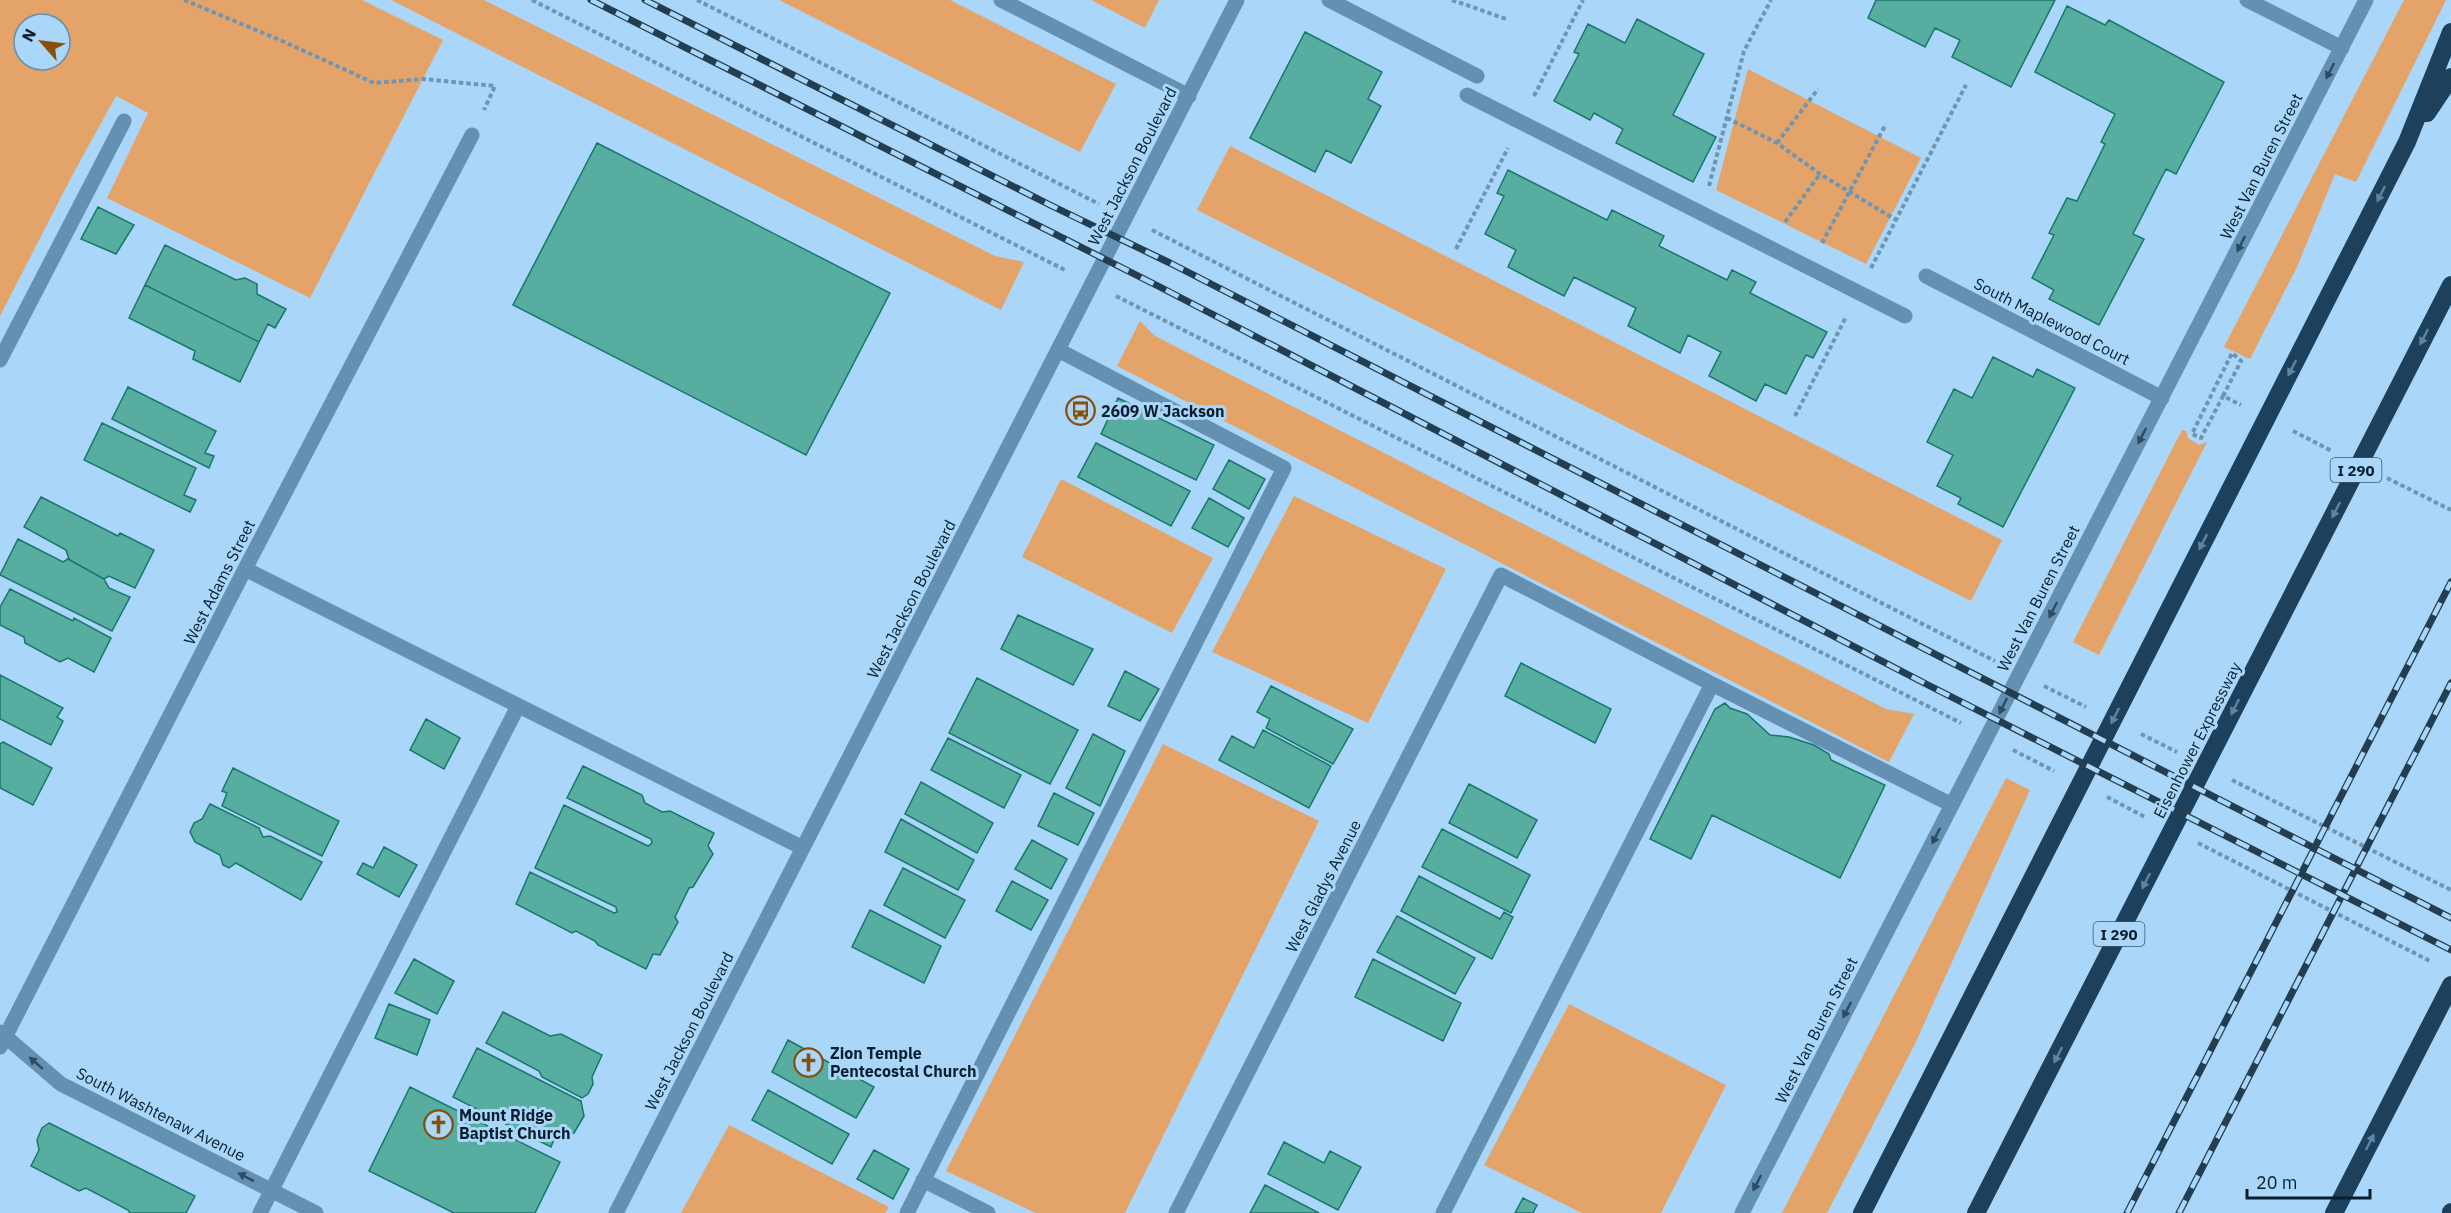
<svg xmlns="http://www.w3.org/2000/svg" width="2451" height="1213" font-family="'IBM Plex Sans',sans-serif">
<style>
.green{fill:#e4a469;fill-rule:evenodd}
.building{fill:#58ada1;stroke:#18776c;stroke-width:1.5}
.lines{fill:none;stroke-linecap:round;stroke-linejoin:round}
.path{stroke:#7095b1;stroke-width:4;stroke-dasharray:4.5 3;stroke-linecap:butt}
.minor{stroke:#6490b2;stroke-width:15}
.highway{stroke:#1d415c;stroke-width:18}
.rail-casing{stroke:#233e51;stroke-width:7}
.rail{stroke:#aad6f9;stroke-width:4.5;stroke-dasharray:14;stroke-linecap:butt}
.oneway{fill:#2d4c63}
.oneway2{fill:#5c84a3}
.labels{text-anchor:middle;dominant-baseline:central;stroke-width:6;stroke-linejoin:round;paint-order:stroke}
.shield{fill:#aad6f9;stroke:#39566c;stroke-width:1.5}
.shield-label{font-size:15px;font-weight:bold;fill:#081f2f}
.street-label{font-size:16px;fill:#081f2f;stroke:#aad6f9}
.poi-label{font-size:16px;font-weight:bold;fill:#081f2f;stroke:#aad6f9;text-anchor:start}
</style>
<rect width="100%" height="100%" fill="#aad6f9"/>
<!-- green -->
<path class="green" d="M0 0H362L443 40 310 298 107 198 148 113 116 96 73 174 0 316ZM24 24H60V60H24Z
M391 0H484L995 256 1024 262 1001 310Z
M779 0H950L1116 84 1080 152Z
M1091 0H1159L1145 28Z
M2404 0H2446L2356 182 2335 174 2297 267 2250 359 2224 347Z
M1748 69 1921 158 1866 264 1716 190Z
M1230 146 2002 540 1971 601 1197 210Z
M1140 321 1155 336 1886 709 1914 714 1889 762 1117 366Z
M2182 430 2186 431 2188 438 2199 445 2207 442 2099 655 2073 642Z
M1061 479 1213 558 1172 633 1022 557Z
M1294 496 1446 569 1368 723 1212 652Z
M1163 744 1319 821 1125 1213H1036L946 1171Z
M2006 778 2030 790 1914 1046 1827 1213H1782Z
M1569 1004 1726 1085 1661 1213H1582L1484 1165Z
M729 1125 889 1207 885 1213H681Z"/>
<!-- building -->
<path class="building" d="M1876 0H2055L2011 87 1952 57 1960 40 1935 28 1925 47 1868 18Z
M2067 6 2105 25 2109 20 2224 82 2176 174 2166 169 2133 234 2144 239 2099 325 2049 299 2054 290 2032 278 2054 235 2049 233 2067 198 2077 201 2105 144 2101 142 2115 114 2035 72Z
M1637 19 1704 54 1673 115 1716 137 1693 182 1616 143 1623 129 1594 113 1590 120 1554 101 1579 54 1574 52 1588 24 1625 43Z
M1305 32 1382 72 1368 99 1381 106 1351 163 1326 150 1315 172 1250 138Z
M597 143 890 293 806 455 513 305Z
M1508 170 1607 220 1612 210 1664 236 1659 246 1727 280 1732 270 1756 282 1750 293 1827 332 1813 358 1806 355 1786 394 1765 384 1756 401 1709 376 1721 352 1688 335 1680 353 1628 326 1636 308 1574 277 1564 296 1508 267 1516 250 1485 234 1504 196 1497 193Z
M98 207 134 225 116 254 81 239Z
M165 245 236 280 245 278 257 284V294L286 309 275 328 268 324 259 342 145 285Z
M145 285 259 342 240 382 193 359 195 351 129 318Z
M1993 357 2033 377 2037 369 2075 388 2003 527 1958 504 1961 498 1937 486 1953 455 1927 442 1954 389 1972 398Z
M128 387 216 431 205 453 214 456 209 468 112 419Z
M1118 398 1214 445 1196 480 1101 434Z
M102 423 196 468 184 495 196 500 190 512 84 460Z
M1096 443 1190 491 1171 526 1078 477Z
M1229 460 1265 479 1249 509 1213 489Z
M41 497 118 536 120 533 154 550 135 588 109 576 104 579 68 559H69L66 550 24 527Z
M1209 498 1244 518 1228 547 1192 528Z
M18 539 63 562 68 559 104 579 109 588 130 597 112 631 0 575Z
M10 589 73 621 74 618 111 638 94 672 68 658 60 662 25 643 24 637 0 625V607Z
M1018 615 1093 649 1073 685 1001 649Z
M1521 663 1611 709 1595 743 1505 696Z
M1125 671 1159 689 1140 721 1108 706Z
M0 675 63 708 57 717 63 721 51 745 0 719Z
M977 678 1078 730 1050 784 949 733Z
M1271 686 1353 729 1333 764 1266 728 1270 719 1257 712Z
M1725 703 1730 708 1747 714 1770 735 1789 737 1814 745 1829 754 1831 760 1885 785 1840 878 1712 815 1691 859 1650 839 1715 709Z
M426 719 460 738 444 769 410 750Z
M1263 730 1331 766 1309 808 1219 760 1232 736 1254 748Z
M1093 734 1125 751 1100 806 1066 788Z
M948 738 1021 775 1004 808 931 770Z
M3 742 52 768 33 805 0 788V744Z
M583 766 642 795 645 803 662 812 670 811 714 833 708 846 713 854 693 887 689 888 675 917 678 922 660 955 653 954 646 969 598 945 595 941 576 931 572 933 516 904 530 872 614 913 617 912 616 907 535 868 564 805 648 846 652 843 651 839 567 798Z
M233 768 339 821 322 856 222 806 227 793 222 791Z
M921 782 993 823 977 853 905 814Z
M1469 784 1537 820 1517 858 1449 823Z
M1054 793 1094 813 1078 845 1038 826Z
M210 804 259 828 263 837 270 836 322 862 301 900 236 863 229 868 223 865 220 855 195 842 190 832 194 823 202 819Z
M901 819 974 860 958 890 885 852Z
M1442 829 1530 875 1511 913 1422 867Z
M1032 840 1067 859 1051 889 1015 869Z
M384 847 417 865 399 897 357 874 363 863 373 868Z
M903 868 965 900 945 938 884 905Z
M1419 876 1500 919 1504 912 1513 917 1492 959 1401 911Z
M1012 881 1048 900 1031 930 996 911Z
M870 910 941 946 924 983 852 947Z
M1397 916 1475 958 1455 994 1377 952Z
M414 959 454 981 437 1014 395 993Z
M1373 959 1461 1003 1443 1041 1355 997Z
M389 1004 430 1020 417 1055 375 1038Z
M503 1012 550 1036 561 1034 602 1055 592 1077 593 1084 588 1094 582 1098 542 1077 539 1071 486 1043Z
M788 1040 874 1087 856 1118 772 1072Z
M477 1048 581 1101 584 1116 574 1133 556 1134 551 1147 453 1097Z
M410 1087 560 1162 535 1213H454L369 1171Z
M768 1090 849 1134 832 1164 752 1120Z
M49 1123 195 1196 186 1213H130L128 1210 86 1188 79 1191 31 1166 39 1150 37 1140 42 1128Z
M1284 1142 1324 1163 1330 1151 1361 1167 1338 1210 1268 1174Z
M874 1150 909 1169 893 1199 857 1179Z
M1265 1185 1319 1213H1250Z
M1523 1198 1537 1205 1533 1213H1515Z"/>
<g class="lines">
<!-- path -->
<path class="path" d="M184 0 280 40 374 83 423 79 495 86 484 110
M532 0 1067 271
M697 0 1099 204
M1452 0 1506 19
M1534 96 1583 0
M1727 118 1777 143 1820 174 1896 220
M1777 143 1818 89
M1709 186 1744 51 1771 0
M1785 222 1820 174
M1152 230 1995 661
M1822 243 1886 124
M1456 249 1508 148
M1871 268 1966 85
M1116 296 1961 723
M2223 396 2241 361 2232 353 2192 434 2201 438 2223 396 2241 405
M1795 416 1846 317
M2293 431 2332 451
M2387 478 2451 510
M2044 686 2086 707
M2141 734 2177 752
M2013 750 2054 771
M2232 780 2451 890
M2107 797 2145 817
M2198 843 2432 962"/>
<!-- minor -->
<path class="minor" d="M1001 0 1189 96
M1329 0 1477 76
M2247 0 2342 48
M1467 95 1905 316
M1926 276 2162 398
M0 360 124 121
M245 569 803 848
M0 1032 61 1084 316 1213
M0 1047 245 569 472 135
M923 1180 988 1213
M260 1213 518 706
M616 1213 1237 0
M907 1213 1284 468 1058 350
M1176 1213 1501 575 1712 684 1952 805
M1443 1213 1712 684
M1742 1213 2366 0"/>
<!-- highway -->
<path class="highway" d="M2427 113 2451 77
M1862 1213 2407 142 2451 32
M1976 1213 2451 285
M2334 1213 2451 985
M2451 1213V1212"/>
<defs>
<path id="rail" d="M591 0 1158 286 1928 685 2451 950
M645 0 1050 205 1170 263 2451 918
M2127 1213 2451 582
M2179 1213 2451 683"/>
</defs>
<!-- rail casing -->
<use href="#rail" class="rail-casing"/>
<!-- rail -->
<use href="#rail" class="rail"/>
</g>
<!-- one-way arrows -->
<defs><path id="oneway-solid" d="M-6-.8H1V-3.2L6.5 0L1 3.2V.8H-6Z" transform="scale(1.5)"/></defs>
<g class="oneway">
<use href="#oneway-solid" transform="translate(2330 71) rotate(117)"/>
<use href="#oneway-solid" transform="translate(2241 244) rotate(117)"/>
<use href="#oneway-solid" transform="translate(2142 436) rotate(117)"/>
<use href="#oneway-solid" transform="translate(2053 610) rotate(117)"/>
<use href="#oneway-solid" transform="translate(2003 706) rotate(117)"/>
<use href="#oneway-solid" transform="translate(1936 836) rotate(117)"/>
<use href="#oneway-solid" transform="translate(1847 1010) rotate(117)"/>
<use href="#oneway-solid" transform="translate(36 1063) rotate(-139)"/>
<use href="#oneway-solid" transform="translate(246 1177) rotate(-153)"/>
<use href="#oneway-solid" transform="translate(1757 1183) rotate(117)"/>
</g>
<g class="oneway2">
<use href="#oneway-solid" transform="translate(2381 194) rotate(117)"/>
<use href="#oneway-solid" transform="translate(2424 337) rotate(117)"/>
<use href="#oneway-solid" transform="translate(2292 368) rotate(117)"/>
<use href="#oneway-solid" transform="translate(2336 510) rotate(117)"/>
<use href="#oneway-solid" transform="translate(2203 542) rotate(117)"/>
<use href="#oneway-solid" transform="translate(2235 707) rotate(117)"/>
<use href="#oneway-solid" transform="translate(2115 716) rotate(117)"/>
<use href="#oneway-solid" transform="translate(2146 881) rotate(117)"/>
<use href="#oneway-solid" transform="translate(2058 1055) rotate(117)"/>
<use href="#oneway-solid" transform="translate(2370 1142) rotate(-63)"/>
</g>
<!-- icons -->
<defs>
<symbol id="bus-ring" viewBox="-11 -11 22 22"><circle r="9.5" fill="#aad6f9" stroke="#894f06" stroke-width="1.5"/><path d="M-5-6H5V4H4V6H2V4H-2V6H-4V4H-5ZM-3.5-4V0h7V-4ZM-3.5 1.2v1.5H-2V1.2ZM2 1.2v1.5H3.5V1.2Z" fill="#894f06"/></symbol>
<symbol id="church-ring" viewBox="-11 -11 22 22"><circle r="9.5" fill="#aad6f9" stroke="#894f06" stroke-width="1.5"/><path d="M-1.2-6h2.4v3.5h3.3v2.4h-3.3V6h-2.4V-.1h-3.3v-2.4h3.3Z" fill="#894f06"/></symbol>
</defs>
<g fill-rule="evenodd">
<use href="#bus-ring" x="1064" y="394" width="33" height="33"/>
<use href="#church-ring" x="792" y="1046" width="33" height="33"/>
<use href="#church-ring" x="422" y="1108" width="33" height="33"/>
</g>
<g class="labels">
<!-- shield labels -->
<g class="shield">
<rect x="2330.5" y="458" width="51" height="24" rx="4.5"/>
<rect x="2093.5" y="922" width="51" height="24" rx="4.5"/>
</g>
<g class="shield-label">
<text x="2356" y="470">I 290</text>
<text x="2119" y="934">I 290</text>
</g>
<!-- street labels -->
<g class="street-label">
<text transform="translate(1132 166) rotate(-63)">West Jackson Boulevard</text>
<text transform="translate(2261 166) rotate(-63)">West Van Buren Street</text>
<text transform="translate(2052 321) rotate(27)">South Maplewood Court</text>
<text transform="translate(219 582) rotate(-63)">West Adams Street</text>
<text transform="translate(2038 598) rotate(-63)">West Van Buren Street</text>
<text transform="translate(911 599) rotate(-63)">West Jackson Boulevard</text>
<text transform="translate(2197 740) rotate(-63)">Eisenhower Expressway</text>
<text transform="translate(1323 886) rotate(-63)">West Gladys Avenue</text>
<text transform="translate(1816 1030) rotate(-63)">West Van Buren Street</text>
<text transform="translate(689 1031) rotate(-63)">West Jackson Boulevard</text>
<text transform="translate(161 1114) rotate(27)">South Washtenaw Avenue</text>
</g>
<!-- poi labels -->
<g class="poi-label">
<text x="1101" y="411">2609 W Jackson</text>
<text x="830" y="1053">Zion Temple<tspan x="830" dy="18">Pentecostal Church</tspan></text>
<text x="459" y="1115">Mount Ridge<tspan x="459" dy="18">Baptist Church</tspan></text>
</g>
</g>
<!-- north arrow -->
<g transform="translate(42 42) rotate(298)"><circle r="28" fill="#aad6f9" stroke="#698da8" stroke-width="1.5"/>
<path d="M0-4.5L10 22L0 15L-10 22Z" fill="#894f06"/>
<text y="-9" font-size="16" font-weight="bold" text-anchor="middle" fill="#081f2f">N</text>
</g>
<!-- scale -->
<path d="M2247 1189v9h123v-9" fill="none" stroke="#081f2f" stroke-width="3"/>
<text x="2256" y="1189" font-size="18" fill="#081f2f" stroke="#aad6f9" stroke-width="4.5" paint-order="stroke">20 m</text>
</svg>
